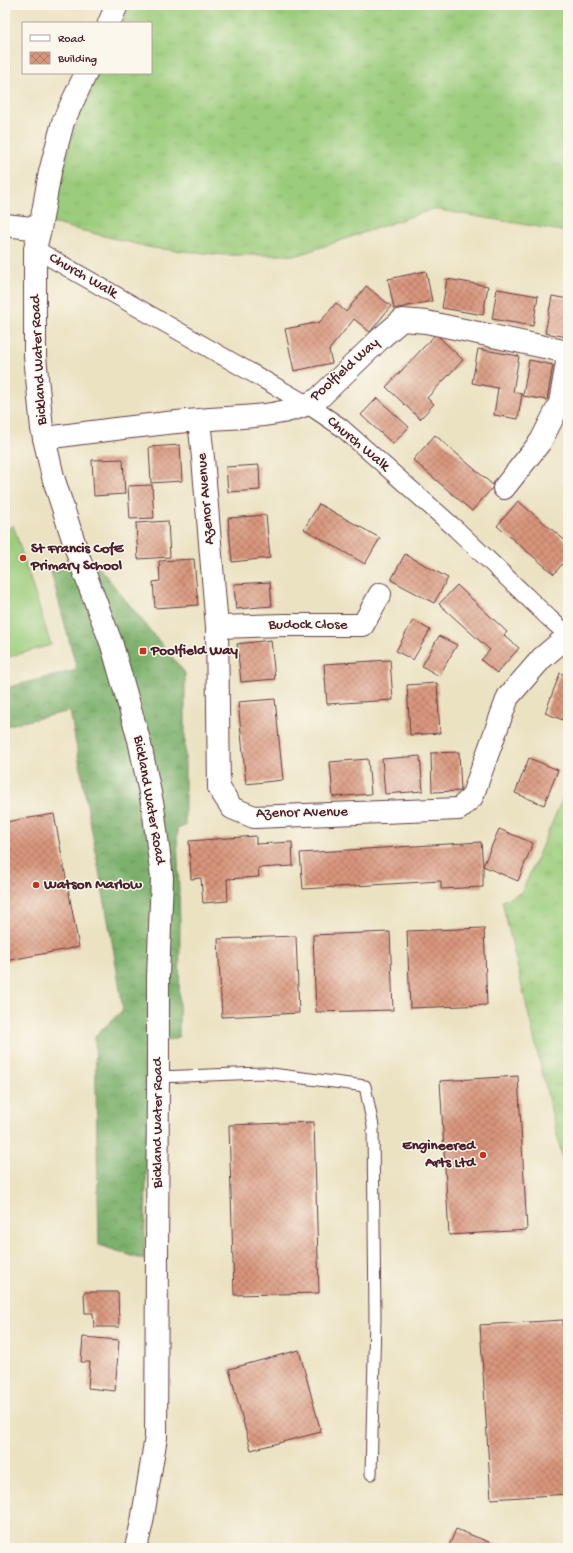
<svg xmlns="http://www.w3.org/2000/svg" width="573" height="1553" font-family="'Gochi Hand',sans-serif">
<style>
.grass{fill:url(#grass-tufts);stroke:#727654}
.forest{fill:url(#forest-crowns);stroke:#63684c}
.pitch{fill:#9bcc7c;stroke:#727654}
.building{fill:url(#building-cross-hatch)}
.lines{fill:none;stroke-linecap:round;stroke-linejoin:round}
.service-casing{stroke:#623c42;stroke-width:13}
.pedestrian-casing{stroke:#623c42;stroke-width:19}
.minor-casing{stroke:#623c42;stroke-width:24}
.tertiary-casing{stroke:#623c42;stroke-width:24}
.service{stroke:#fff;stroke-width:11}
.pedestrian{stroke:#fff;stroke-width:17}
.minor{stroke:#fff;stroke-width:22}
.tertiary{stroke:#fff;stroke-width:22}
.poi-dot{fill:#c8321e;stroke:#fbf7ec;stroke-width:1.5}
.labels{text-anchor:middle;dominant-baseline:central;stroke-width:3;stroke-linejoin:round;paint-order:stroke}
.street-label{font-size:15px;fill:#4a1f2b;stroke:#fbf7ec}
.poi-label{font-size:15px;font-weight:bold;fill:#4a1f2b;stroke:#fbf7ec;text-anchor:start}
</style>
<defs>
<pattern id="grass-tufts" width="24" height="20" patternUnits="userSpaceOnUse"><rect width="24" height="20" fill="#9bcc7c"/><path d="M3 7l-1-3M5 7V3M7 7l1-3M15 17l-1-3M17 17v-4M19 17l1-3" fill="none" stroke="#87af6b"/></pattern>
<pattern id="forest-crowns" width="20" height="18" patternUnits="userSpaceOnUse"><rect width="20" height="18" fill="#7cb06c"/><path d="M2 6a3 3 0 1 1 6 0M12 15a3 3 0 1 1 6 0" fill="none" stroke="#688f59"/></pattern>
<pattern id="building-cross-hatch" width="8" height="8" patternUnits="userSpaceOnUse"><rect width="8" height="8" fill="#d8957c"/><path d="M0 0l8 8M0 8l8-8" fill="none" stroke="#b17966"/></pattern>
</defs>
<rect width="100%" height="100%" fill="#fbf7ec"/>
<filter id="ink" filterUnits="userSpaceOnUse"><feTurbulence type="fractalNoise" baseFrequency=".025" numOctaves="2"/><feDisplacementMap in="SourceGraphic" scale="8" xChannelSelector="R" yChannelSelector="G"/><feConvolveMatrix kernelMatrix="1 2 1 2 8 2 1 2 1" color-interpolation-filters="sRGB"/></filter>
<filter id="wash" filterUnits="userSpaceOnUse"><feTurbulence type="fractalNoise" baseFrequency=".012" numOctaves="4" result="noise"/><feDisplacementMap in="SourceGraphic" scale="16" xChannelSelector="R" yChannelSelector="G"/><feGaussianBlur stdDeviation="0.9" result="paint"/><feColorMatrix in="noise" values="0 0 0 0 0 0 0 0 0 0 0 0 0 0 0 0 0 1.4 0 .05"/><feComposite in="paint" operator="in"/></filter>
<g filter="url(#wash)">
<rect width="100%" height="100%" fill="#ebe2c2"/>
<!-- grass -->
<path class="grass" d="M131 5H568V232L433 209 298 255H225L152 248 52 223 62 174 75 126 99 73H151V23H122Z
M568 786V1182L502 901 522 892Z"/>
<!-- forest -->
<path class="forest" d="M97 565 185 673V826L177 829 180 924 179 1037 150 1045 144 1260 99 1245 95 1036 123 1010 116 964 70 711 5 726V688L77 670 50 568Z"/>
<!-- pitch -->
<path class="pitch" d="M13 525 51 645 5 658V531Z"/>
<g id="blocks">
<!-- building -->
<path class="building" d="M426 271 432 301 394 309 388 279Z
M447 279 488 286 483 315 442 308Z
M366 286 391 306 370 332 354 319 329 350 332 363 294 371 285 329 320 322 336 303 346 312Z
M497 289 538 296 533 326 492 319Z
M552 296 568 299V337L545 333Z
M436 334 463 360 427 398 434 404 420 419 386 387Z
M478 349 519 356 513 392 522 394 518 419 494 415 498 388 472 383Z
M529 360 553 365 547 400 523 396Z
M377 398 409 427 393 444 361 415Z
M435 435 494 486 472 511 413 460Z
M180 445 182 481 151 483 149 447Z
M123 459 125 494 94 496 92 460Z
M259 465 260 490 228 492 226 467Z
M152 485 154 518 130 519 128 486Z
M518 501 568 543V557L554 574 497 526Z
M319 504 380 538 365 564 304 529Z
M266 515 270 558 232 562 228 518Z
M168 521 170 557 138 559 136 523Z
M405 554 448 578 434 603 391 580Z
M194 559 198 605 155 608 153 582 160 581 159 561Z
M270 582 272 606 236 609 234 584Z
M457 585 507 632 504 635 519 648 497 673 481 660 490 650 439 604Z
M413 620 430 630 413 660 396 651Z
M439 636 457 645 439 676 422 666Z
M271 640 275 679 241 682 237 644Z
M390 660 393 700 327 704 324 664Z
M560 673 568 676V722L545 713Z
M437 683 440 733 410 735 407 685Z
M275 699 283 780 246 784 238 702Z
M459 752 461 791 432 792 431 753Z
M420 756 423 791 385 794 382 759Z
M529 758 558 770 544 805 515 793Z
M368 759 371 794 333 797 330 762Z
M54 814 79 947 5 961V822Z
M499 829 533 843 518 881 483 866Z
M256 836V844L292 842 293 866 258 868 259 877 227 879 228 901 203 903 201 878 191 879 189 841Z
M481 842 483 866V887L441 889V881L303 889 300 853Z
M484 928 487 1005 410 1008 407 931Z
M390 932 393 1010 316 1012 313 935Z
M296 936 299 1013 222 1017 218 939Z
M518 1076 527 1230 449 1235 440 1081Z
M314 1122 319 1293 234 1295 229 1125Z
M84 1292H118L119 1327H94L93 1313H85Z
M563 1320 568 1390V1494L491 1499 480 1325Z
M83 1337 119 1340 115 1391 88 1388 90 1362H81Z
M299 1350 321 1432 251 1450 229 1369Z
M456 1529 504 1548H448Z"/>
</g>
</g>
<g filter="url(#ink)">
<use href="#blocks" fill-opacity="0" stroke="#623c42" stroke-width="1"/>
<g class="lines">
<defs>
<path id="service" d="M158 1077 264 1073 365 1086 373 1126 375 1319 371 1474"/>
<path id="pedestrian" d="M35 249 308 405 341 427 456 529 549 618 568 635"/>
<path id="minor" d="M5 225 40 229
M199 420 203 458 217 627 219 788 232 808 254 817 459 809 472 797 508 697 542 658 568 636
M44 438C96 432 147 424 199 420 238 416 283 419 318 399L381 338 402 320 426 322 568 352
M504 488 541 441 560 403 568 357
M217 627 284 625H363L380 594"/>
<path id="tertiary" d="M109 23 117 5
M86 73 63 122 50 172 40 229 35 249V356L42 429 53 477 80 561 112 645 139 740 153 807 162 878 158 976V1077L156 1437 142 1522 136 1548"/>
</defs>
<!-- service casing -->
<use href="#service" class="service-casing"/>
<!-- pedestrian casing -->
<use href="#pedestrian" class="pedestrian-casing"/>
<!-- minor casing -->
<use href="#minor" class="minor-casing"/>
<!-- tertiary casing -->
<use href="#tertiary" class="tertiary-casing"/>
<!-- service -->
<use href="#service" class="service"/>
<!-- pedestrian -->
<use href="#pedestrian" class="pedestrian"/>
<!-- minor -->
<use href="#minor" class="minor"/>
<!-- tertiary -->
<use href="#tertiary" class="tertiary"/>
</g>
</g>
<!-- markers -->
<g class="poi-dot">
<circle cx="23" cy="558" r="4"/>
<rect x="139" y="647" width="8" height="8" rx="2"/>
<circle cx="36" cy="885" r="4"/>
<circle cx="483" cy="1155" r="4"/>
</g>
<g class="labels">
<!-- street labels -->
<g class="street-label">
<text transform="translate(83 276) rotate(30)">Church Walk</text>
<text transform="translate(39 360) rotate(-93)">Bickland Water Road</text>
<text transform="translate(345 370) rotate(-42)">Poolfield Way</text>
<text transform="translate(358 444) rotate(40)">Church Walk</text>
<text transform="translate(206 499) rotate(-95)">Azenor Avenue</text>
<text x="308" y="625">Budock Close</text>
<text transform="translate(149 800) rotate(80)">Bickland Water Road</text>
<text transform="translate(302 813) rotate(-1)">Azenor Avenue</text>
<text transform="translate(158 1123) rotate(-90)">Bickland Water Road</text>
</g>
<!-- poi labels -->
<g class="poi-label">
<text x="31" y="549">St Francis CofE<tspan x="31" dy="17">Primary School</tspan></text>
<text x="151" y="651">Poolfield Way</text>
<text x="44" y="885">Watson Marlow</text>
<text x="475" y="1146" text-anchor="end">Engineered<tspan x="475" dy="17">Arts Ltd</tspan></text>
</g>
</g>
<!-- margin -->
<rect width="573" height="1553" fill="none" stroke="#fbf7ec" stroke-width="20"/>
<!-- legend -->
<rect x="22" y="22" width="130" height="52" fill="#fbf7ec" stroke="#b4a19f"/>
<rect x="30" y="35" width="20" height="6" fill="#ffffff" stroke="#b4a19f"/>
<text x="58" y="42" font-size="12" fill="#4a1f2b">Road</text>
<rect x="30" y="52" width="20" height="12" fill="url(#building-cross-hatch)" stroke="#b4a19f"/>
<text x="58" y="62" font-size="12" fill="#4a1f2b">Building</text>
</svg>
